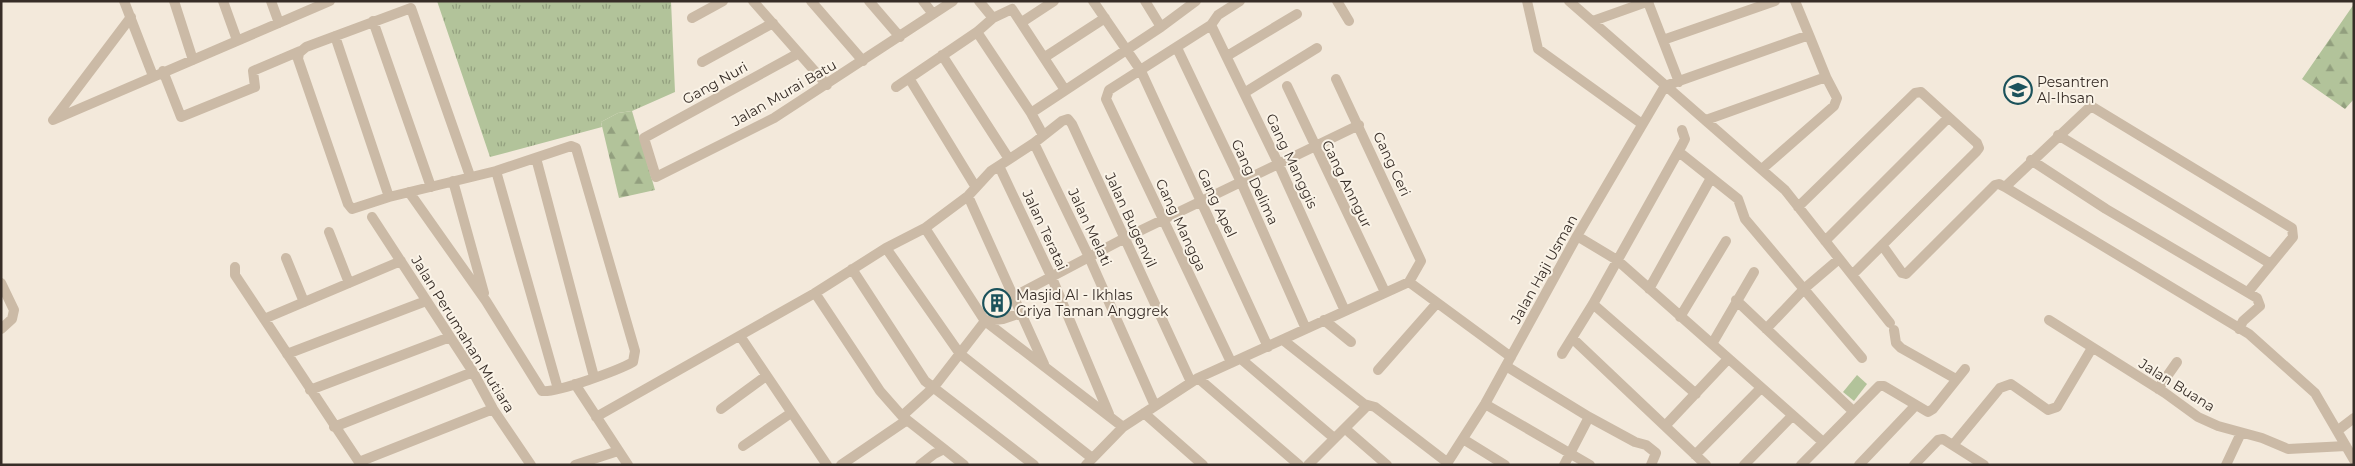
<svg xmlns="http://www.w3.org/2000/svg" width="2355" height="466" font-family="Montserrat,sans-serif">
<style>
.grass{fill:url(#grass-tufts)}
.forest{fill:url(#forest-firs)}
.park{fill:#b2c39a}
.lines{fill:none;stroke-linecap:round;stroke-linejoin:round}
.minor{stroke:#cbbaa6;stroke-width:10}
.labels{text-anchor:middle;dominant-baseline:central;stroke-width:4;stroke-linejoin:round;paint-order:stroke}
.poi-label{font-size:14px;fill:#372d27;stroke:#faf3e7;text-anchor:start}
.street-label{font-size:14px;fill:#372d27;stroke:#faf3e7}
</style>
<defs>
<pattern id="grass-tufts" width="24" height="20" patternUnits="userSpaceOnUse" patternTransform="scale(1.25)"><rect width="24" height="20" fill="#b2c39a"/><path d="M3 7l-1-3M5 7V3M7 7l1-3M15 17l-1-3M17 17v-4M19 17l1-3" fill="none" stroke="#929f7e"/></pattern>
<pattern id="forest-firs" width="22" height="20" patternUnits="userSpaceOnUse" patternTransform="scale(1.25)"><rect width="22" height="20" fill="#b2c39a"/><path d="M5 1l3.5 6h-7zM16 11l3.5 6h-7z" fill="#929f7e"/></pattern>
</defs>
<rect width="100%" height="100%" fill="#f3e9db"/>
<!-- grass -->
<path class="grass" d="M437 1H671L675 92 632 111 618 113 601 122 602 127 490 157Z"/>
<!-- forest -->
<path class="forest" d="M2354 4V99L2345 109 2302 79Z
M632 111 655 190 619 198 601 122 618 113Z"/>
<!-- park -->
<path class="park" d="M1857 375 1867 384 1854 401 1843 392Z"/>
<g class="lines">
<!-- minor -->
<path class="minor" d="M124 1 153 76
M174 1 193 60
M223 1 237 40
M271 1 279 23
M753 1 827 85
M811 1 863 61
M869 1 900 37
M923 1 933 14
M979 1 993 18
M1093 1 1141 71 1268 347
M1145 1 1161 27
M1337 1 1349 21
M1527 1 1538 49 1642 124
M1569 1 1785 190 1890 323
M1648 2 1679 82
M692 18 723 1
M373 21 431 187
M1593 21 1649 1
M1022 22 1054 1
M1211 25 1109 90 1106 99 1231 362
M1211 25 1278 163 1345 311
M1211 25 1218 15 1240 1
M977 32 1031 113 1043 135
M335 36 389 197
M1663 40 1775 1
M1177 48 1241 182 1306 329
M799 53 644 138 656 177 774 118 953 1
M942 55 1009 159
M1227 56 1297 14
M1045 57 1105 18
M702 62 773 23
M163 71 181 117 255 87 253 71 300 51
M909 78 975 186
M1287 86 1385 292
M1665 86 1809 35 1795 1
M896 87 977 32 993 18 1012 9 1065 90
M1244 93 1317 48
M1031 113 1161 27 1196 1
M54 119 131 17
M53 120 330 1
M1706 120 1826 77 1809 35
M2058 135 2271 264
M1034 143 1089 257 1155 406
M1679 152 1738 199 1745 219 1862 358
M536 158 594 377
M2031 160 2106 209 2257 298 2260 306 2243 321 2239 329
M999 166 1052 278 1109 414
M1762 169 1834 106 1837 98 1826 77
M496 171 558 389
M453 181 484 293
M409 192 486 301 542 391C557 393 619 370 633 362L635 351 576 148 571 146 496 171 389 197 352 209 348 204 298 59 299 53 306 47 411 8 470 176
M968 196 1044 364
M1798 207 1915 93 1921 92 1977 143 1979 148 1976 152 1852 275
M372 217 473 372 493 409 531 465
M925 228 985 321 1123 427
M329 232 349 283
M1577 236 1617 260 1823 442
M1825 241 1948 118
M1882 245 1902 273 1906 274 1995 185 1999 184 2005 187
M886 248 960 354 1092 458
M286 258 304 302
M235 267V275L359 462 493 409
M852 269 925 381 1034 465
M1409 282 1511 357
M1 283 14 310 12 319 1 329
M1649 289 1711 178
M2248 292 2293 237 2292 228 2091 106 2005 187 2249 334 2315 393 2354 460
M815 293 880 391 902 416 944 449
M1015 296 1125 238 1359 125
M1736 300 1853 411
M1593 304 1696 394
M1680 317 1726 241
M264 319 401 261
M1324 320 1351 342
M2049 320 2165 393 2198 417 2218 426 2262 438 2288 449 2346 446
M1766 329 1805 288 1839 259
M1894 330 1896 343 1901 348 1956 379
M740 336 827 465
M1572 338 1706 465
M1283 340 1364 404 1365 408 1308 465
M1712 344 1754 272
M287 354 426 301
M1562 354 1593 304 1682 145 1685 139 1682 130
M1241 359 1334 438
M1506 366 1589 417 1635 442 1646 445 1656 453 1651 465
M1378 370 1437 303
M1198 378 1299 465
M575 384 628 465
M2158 389 2177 362
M310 390 450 337
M1364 404 1375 407 1448 463
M1485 404 1590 465
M721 409 766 376
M1144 413 1203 465
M902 416 934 387 985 321 1003 319 1021 313
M596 417 815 293 886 248 925 228 968 196 991 171 1034 143 1062 121 1068 119 1072 124 1191 382
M1665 426 1728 359
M334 427 473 372
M2337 431 2354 418
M1349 432 1387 465
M1463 439 1505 465
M1953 445 2000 388 2011 384 2048 410 2057 407 2092 348
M743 446 791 413
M1695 455 1761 388
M575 465 618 451
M841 465 907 420
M920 465 934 454 944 449 964 465
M1086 465 1123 427 1198 378 1409 282 1421 261 1336 79
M1446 465 1485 404 1577 236 1665 86
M1564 465 1589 417
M1744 465 1792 416
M1801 465 1879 386H1884L1928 412 1933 409 1965 369
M1859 465 1915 406
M1914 465 1938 440 1943 439 1984 465
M2226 465 2241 433"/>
</g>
<!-- icons -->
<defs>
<symbol id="school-ring" viewBox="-11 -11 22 22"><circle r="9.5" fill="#faf3e7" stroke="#1b525b" stroke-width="1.5"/><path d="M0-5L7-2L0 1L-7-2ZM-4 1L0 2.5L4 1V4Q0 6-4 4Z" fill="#1b525b"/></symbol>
<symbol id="building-ring" viewBox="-11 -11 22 22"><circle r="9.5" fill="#faf3e7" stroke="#1b525b" stroke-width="1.5"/><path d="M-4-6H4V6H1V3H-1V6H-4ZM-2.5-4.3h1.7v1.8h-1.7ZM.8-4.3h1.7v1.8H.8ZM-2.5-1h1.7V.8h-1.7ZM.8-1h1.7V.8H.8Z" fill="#1b525b"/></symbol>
</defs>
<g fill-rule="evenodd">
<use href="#school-ring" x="2002" y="74" width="32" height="32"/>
<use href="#building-ring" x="981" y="287" width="32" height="32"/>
</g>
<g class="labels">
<!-- poi labels -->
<g class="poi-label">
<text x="2037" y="82">Pesantren<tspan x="2037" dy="16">Al-Ihsan</tspan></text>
<text x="1016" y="295">Masjid Al - Ikhlas<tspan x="1016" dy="16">Griya Taman Anggrek</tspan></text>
</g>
<!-- street labels -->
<g class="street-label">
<text transform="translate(715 83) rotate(-29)">Gang Nuri</text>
<text transform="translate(784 93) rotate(-30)">Jalan Murai Batu</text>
<text transform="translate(1292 161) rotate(65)">Gang Manggis</text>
<text transform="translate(1392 164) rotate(65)">Gang Ceri</text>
<text transform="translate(1255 182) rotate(65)">Gang Delima</text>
<text transform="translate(1347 184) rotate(64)">Gang Anngur</text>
<text transform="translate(1217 203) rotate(65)">Gang Apel</text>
<text transform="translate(1131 220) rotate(65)">Jalan Bugenvil</text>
<text transform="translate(1181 225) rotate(65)">Gang Mangga</text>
<text transform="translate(1090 227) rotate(65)">Jalan Melati</text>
<text transform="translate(1045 230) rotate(65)">Jalan Teratai</text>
<text transform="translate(1544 269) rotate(-61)">Jalan Haji Usman</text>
<text transform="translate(463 334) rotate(58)">Jalan Perumahan Mutiara</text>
<text transform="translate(2177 385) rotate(32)">Jalan Buana</text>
</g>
</g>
<!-- border -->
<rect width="2355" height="466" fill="none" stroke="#372d27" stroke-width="5"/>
</svg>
